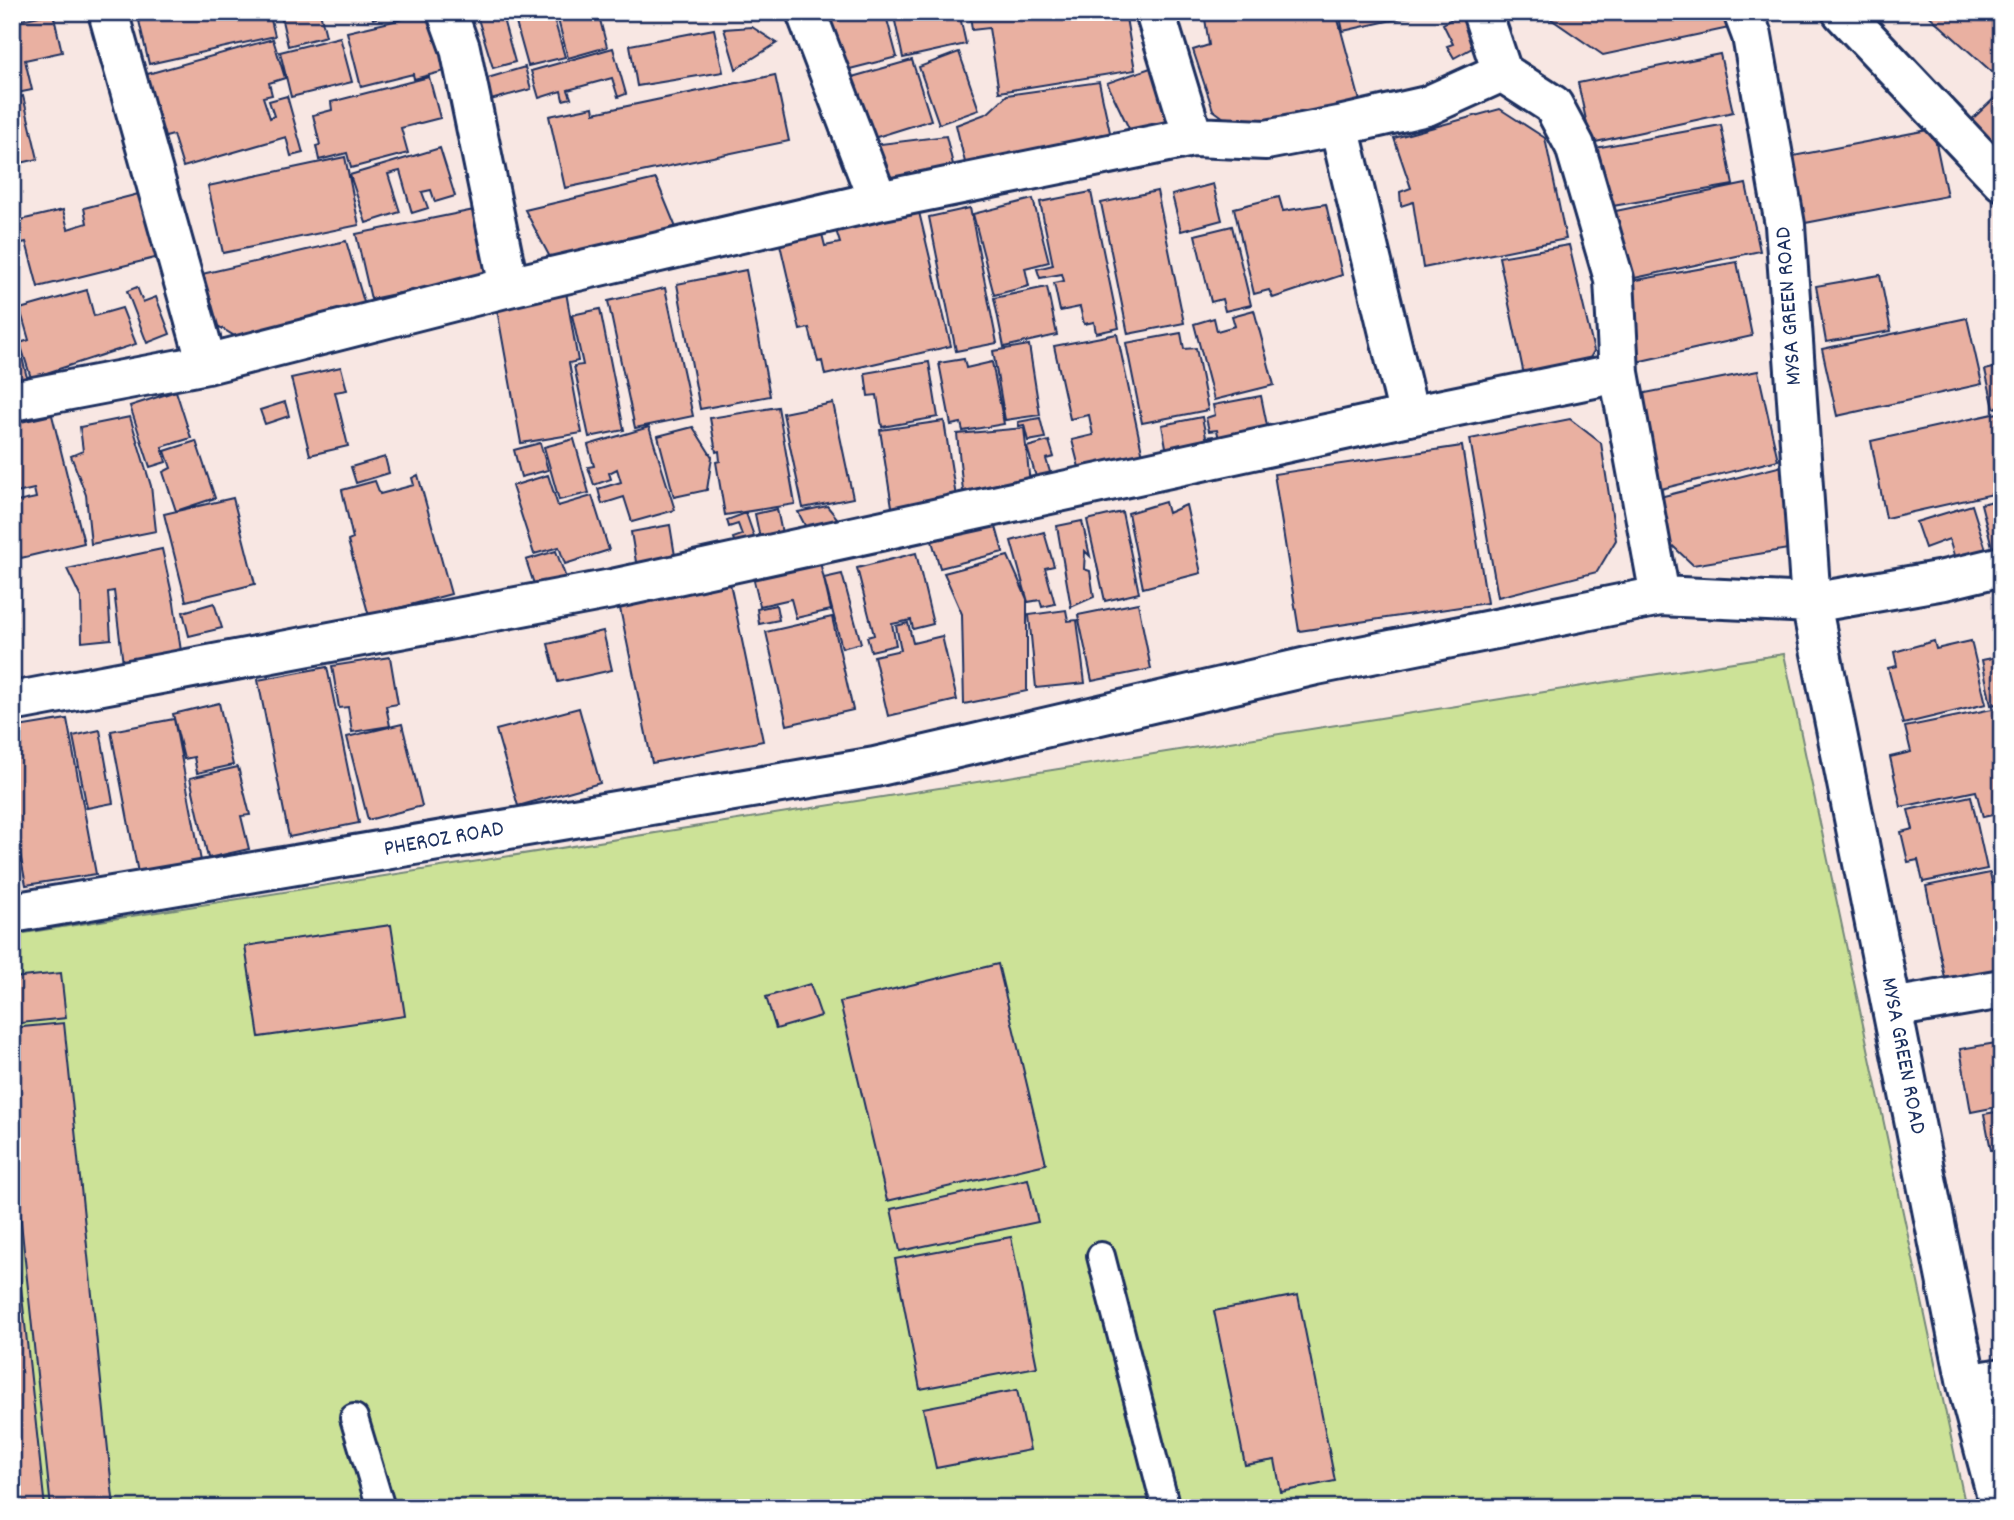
<svg xmlns="http://www.w3.org/2000/svg" width="2014" height="1520" font-family="Dekko,sans-serif">
<style>
.green{fill:#cce297;stroke:#74887a;stroke-width:2}
.building{fill:#e9b0a1;stroke:#1b2f5e;stroke-width:2}
.lines{fill:none;stroke-linecap:round;stroke-linejoin:round}
.lane-casing{stroke:#1b2f5e;stroke-width:32}
.street-casing{stroke:#1b2f5e;stroke-width:44}
.lane{stroke:#fff;stroke-width:26}
.street{stroke:#fff;stroke-width:38}
.labels{text-anchor:middle;dominant-baseline:central;stroke-width:6;stroke-linejoin:round;paint-order:stroke}
.street-label{font-size:23px;fill:#1b2f5e;stroke:#fff}
</style>
<rect width="100%" height="100%" fill="#f8e7e3"/>
<filter id="ink" filterUnits="userSpaceOnUse"><feTurbulence type="fractalNoise" baseFrequency=".0143" numOctaves="2"/><feDisplacementMap in="SourceGraphic" scale="14" xChannelSelector="R" yChannelSelector="G"/><feConvolveMatrix kernelMatrix="1 2 1 2 8 2 1 2 1" color-interpolation-filters="sRGB"/></filter>
<g filter="url(#ink)">
<!-- green -->
<path class="green" d="M1784 654 1966 1508H12V935Z"/>
<!-- building -->
<path class="building" d="M137 12H269L275 36 149 64Z
M280 12H320L326 36 288 46Z
M371 12H397L373 19Z
M433 12 460 67 414 79 413 74 361 87 347 32Z
M476 12H501L515 62 493 68Z
M513 12H552L565 57 528 66Z
M556 12H598L607 47 568 58Z
M823 12H885L897 57 838 72Z
M893 12H959L966 44 903 58Z
M979 12H1125L1135 70 999 92 989 28 972 30 970 14Z
M1204 12H1336L1360 101 1246 134 1213 110 1193 50 1209 45Z
M1339 12H1428L1343 31Z
M1464 12 1481 43 1454 58 1447 46 1453 44 1443 24Z
M1493 12H1533L1495 22Z
M1572 12H1739L1743 25 1603 55 1551 19Z
M1925 12H2002V81Z
M53 13 62 52 25 60 32 90 12 94V22Z
M752 27 777 43 736 69 724 29Z
M714 29 723 72 637 86 630 45Z
M340 37 352 82 291 97 280 52Z
M273 39 285 78 269 83 272 95 263 97 270 118 274 116 269 101 287 96 303 153 291 156 286 137 183 167 173 135 162 138 144 75Z
M613 48 626 94 618 97 612 78 568 90 571 98 563 100 561 91 539 98 531 71Z
M959 52 979 110 939 124 919 67Z
M1720 54 1733 112 1591 143 1578 83Z
M912 60 931 120 864 141 845 79Z
M1159 65 1182 131 1135 141 1107 83Z
M525 67 531 89 487 101 481 80Z
M775 75 789 141 565 188 549 116 593 107 594 113Z
M429 77 440 118 401 128 408 153 351 168 347 153 319 160 316 146 320 145 313 115 332 110 331 102Z
M1099 82 1113 146 969 179 956 125 988 113 1007 95Z
M2002 91V158L1968 123Z
M23 96 38 159 12 165V99Z
M1500 109 1545 138 1566 239 1423 268 1413 202 1401 206 1400 192 1411 188 1394 138Z
M1721 125 1733 185 1607 207 1595 148Z
M1933 129 1947 196 1800 224 1788 157Z
M946 136 957 181 883 198 864 146Z
M440 148 455 196 435 202 431 190 422 192 428 208 412 213 400 171 388 174 400 212 366 223 350 175Z
M345 157 359 225 223 253 208 186Z
M656 179 677 230 553 263 525 210Z
M1213 184 1222 220 1181 231 1172 195Z
M1746 184 1760 251 1621 281 1606 213Z
M150 191 167 255 38 287 26 242 14 245 12 222 63 210 68 229 87 223 84 208Z
M1157 191 1184 323 1128 334 1101 203Z
M1091 192 1119 328 1096 333 1094 322 1084 324 1080 307 1060 311 1054 283 1064 281 1062 274 1040 278 1037 269 1053 265 1040 202Z
M1279 197 1283 211 1326 204 1342 275 1273 298 1269 290 1254 294 1234 208Z
M1033 199 1049 262 1025 268 1029 286 994 295 973 214Z
M484 208 497 273 371 299 356 234Z
M918 208 951 346 825 375 822 361 818 362 809 328 800 330 779 240 821 230 825 246 840 243 835 227Z
M970 208 997 343 956 351 929 217Z
M1232 226 1251 305 1225 311 1222 299 1211 302 1195 235Z
M346 241 366 309 248 344 213 323 202 274Z
M1569 245 1594 351 1577 381 1527 389 1499 257Z
M1737 262 1752 336 1632 363 1620 283Z
M746 270 770 396 700 409 677 284Z
M1880 275 1891 331 1826 342 1816 286Z
M137 287 143 302 156 297 170 334 147 343 127 291Z
M1047 287 1057 335 1004 347 994 298Z
M665 288 693 416 635 428 608 301Z
M87 290 94 316 122 308 136 344 31 378 20 343 29 340 20 309Z
M566 292 578 361 569 363 582 433 521 443 496 304Z
M600 309 624 430 589 437 574 366 583 365 572 315Z
M1254 310 1274 385 1214 400 1194 324 1214 318 1217 331 1235 326 1232 316Z
M12 317 31 394 12 390Z
M1967 318 1982 384 1837 416 1822 349Z
M1181 333 1184 349 1196 348 1208 410 1142 423 1126 343Z
M1117 334 1146 470 1083 483 1072 440 1093 435 1089 415 1070 419 1054 346Z
M1029 345 1040 415 1005 420 993 351Z
M964 359 966 368 992 362 1004 424 963 431 961 423 951 425 939 363Z
M929 362 938 417 882 427 877 395 868 396 865 373Z
M2002 366V407L1994 408 1985 370Z
M341 367 347 390 335 392 348 446 310 455 291 378Z
M1758 371 1778 460 1649 492 1635 395Z
M176 391 191 438 162 447 166 462 150 467 130 406Z
M1261 396 1270 440 1221 449 1217 430 1209 431 1206 418 1215 415 1213 405Z
M285 402 289 416 265 424 260 410Z
M833 403 853 498 803 508 783 413Z
M778 407 795 504 725 515 716 462 720 461 719 451 716 452 710 418Z
M2002 412V492L1886 518 1871 441Z
M52 415 84 543 21 558 12 523V503L36 498 34 489 12 494V424Z
M130 417 151 486 156 531 91 544 86 495 71 456 83 451 80 427Z
M1202 417 1206 437 1213 436 1216 449 1168 458 1162 425Z
M1040 418 1045 438 1028 441 1024 425 1019 426 1018 422Z
M1570 419 1601 443 1616 540 1597 572 1498 597 1470 439Z
M944 421 957 503 893 513 880 430Z
M649 427 675 510 632 522 624 497 602 504 598 489 621 482 617 469 609 473 611 479 594 485 588 467 594 466 588 445Z
M693 427 712 457 707 490 674 497 658 436Z
M1024 428 1031 493 964 500 957 434Z
M574 439 589 493 559 500 544 447Z
M196 441 215 498 176 511 163 472 171 468 165 451Z
M1049 441 1054 457 1046 459 1054 485 1040 490 1027 447Z
M540 443 548 470 521 477 514 450Z
M1462 446 1487 603 1299 631 1274 474Z
M385 457 389 473 356 483 351 467Z
M1790 464 1806 546 1693 565 1661 535 1652 499Z
M418 475 451 594 369 616 348 541 353 539 342 490 375 481 380 494 414 485 412 478Z
M548 475 558 506 592 496 609 550 565 564 559 547 534 554 512 486Z
M233 498 255 584 186 601 164 514Z
M2002 499V561L1996 562 1981 504Z
M1165 502 1168 513 1186 505 1201 573 1143 588 1128 513Z
M1972 505 1990 562 1959 572 1949 539 1925 548 1916 522Z
M827 506 842 524 810 535 798 512Z
M777 509 784 543 762 548 755 514Z
M1122 512 1139 593 1105 601 1087 520Z
M746 513 756 542 737 548 733 538 742 535 738 524 729 527 727 520Z
M993 516 1003 552 940 568 932 541 959 534 957 526Z
M1082 521 1090 556 1085 551 1084 569 1090 571 1094 597 1071 607 1057 526Z
M670 525 677 568 638 574 631 532Z
M1044 532 1054 566 1045 568 1055 604 1042 607 1040 600 1028 602 1011 541Z
M162 549 174 603 182 658 124 672 114 591 108 592 111 639 82 642 81 598 67 569Z
M556 551 569 586 538 596 526 560Z
M818 553 831 610 796 618 791 599 760 606 751 568Z
M916 553 933 624 913 629 911 620 892 624 896 645 871 651 867 637 874 635 857 568Z
M1008 556 1027 599V691L964 704 962 614 944 573Z
M842 574 861 643 842 648 824 578Z
M730 583 763 741 652 763 617 594Z
M214 603 222 628 189 636 183 612Z
M1138 603 1151 669 1092 681 1078 615Z
M776 605 779 620 759 624 757 609Z
M1066 610 1068 621 1077 620 1085 683 1036 688 1029 615Z
M832 617 853 710 787 725 766 632Z
M908 623 913 643 942 636 957 700 888 716 874 656 901 650 896 626Z
M603 631 612 670 558 682 548 644Z
M1934 641 1936 649 1971 641 1986 704 1903 724 1888 668 1897 666 1894 652Z
M2002 656V703L1991 705 1982 660Z
M390 657 398 704 386 706 390 726 352 732 348 707 339 708 332 666Z
M327 667 359 823 289 837 258 680Z
M219 703 233 765 197 773 194 757 184 759 173 714Z
M2002 707V813L1983 817 1976 791 1901 807 1890 757 1911 752 1905 727Z
M579 708 600 783 518 806 496 730Z
M67 719 96 874 26 885 12 812V728Z
M174 719 201 861 138 873 111 731Z
M402 724 422 806 368 820 347 737Z
M100 730 113 803 87 808 73 736Z
M238 767 250 815 241 816 249 849 208 858 190 778Z
M1971 796 1987 869 1923 882 1918 860 1908 862 1901 832 1913 829 1908 810Z
M1990 873 2002 926V983L1948 993 1926 886Z
M391 925 405 1016 259 1037 245 946Z
M998 964 1046 1164 887 1201 840 1002Z
M61 973 66 1018 12 1024V978Z
M810 984 821 1016 776 1029 766 997Z
M64 1023 114 1508H51L12 1136V1028Z
M2002 1042V1106L1971 1112 1960 1049Z
M2002 1111V1148L1991 1150 1984 1114Z
M1028 1179 1038 1222 900 1251 891 1209Z
M12 1204 45 1508H12Z
M2002 1204V1261L1993 1206Z
M1011 1237 1037 1367 920 1389 895 1259Z
M1298 1295 1335 1481 1281 1492 1275 1460 1245 1465 1214 1311Z
M1017 1390 1030 1450 936 1468 923 1408Z"/>
<g class="lines">
<defs>
<path id="lane" d="M1101 1256 1166 1508
M354 1418 381 1508"/>
<path id="street" d="M108 12 207 364
M447 12 460 48 509 287
M806 12 878 201
M1155 12 1193 137
M1482 12 1502 72
M1743 12 1752 36 1785 225 1811 603 1967 1384 2000 1508
M1842 12 2002 181
M1339 126 1409 416
M12 401 207 364 509 287 878 201 1193 137 1266 140 1339 126 1427 106 1502 72 1553 105 1575 146 1614 279 1619 373 1660 596
M12 702 612 589 1409 416 1619 373
M12 913 875 767 1316 665 1660 596 1811 603 1944 580 2002 566
M1892 1008 2002 989
M1967 1384 2002 1378"/>
</defs>
<!-- lane casing -->
<use href="#lane" class="lane-casing"/>
<!-- street casing -->
<use href="#street" class="street-casing"/>
<!-- lane -->
<use href="#lane" class="lane"/>
<!-- street -->
<use href="#street" class="street"/>
</g>
</g>
<g class="labels">
<!-- street labels -->
<g class="street-label">
<text transform="translate(1790 306) rotate(-94)">MYSA GREEN ROAD</text>
<text transform="translate(444 840) rotate(-10)">PHEROZ ROAD</text>
<text transform="translate(1902 1056) rotate(79)">MYSA GREEN ROAD</text>
</g>
</g>
<!-- margin -->
<rect width="2014" height="1520" fill="none" stroke="#fff" stroke-width="42"/>
<rect x="21" y="21" width="1972" height="1478" fill="none" stroke="#1b2f5e" stroke-width="2.5" filter="url(#ink)"/>
</svg>
